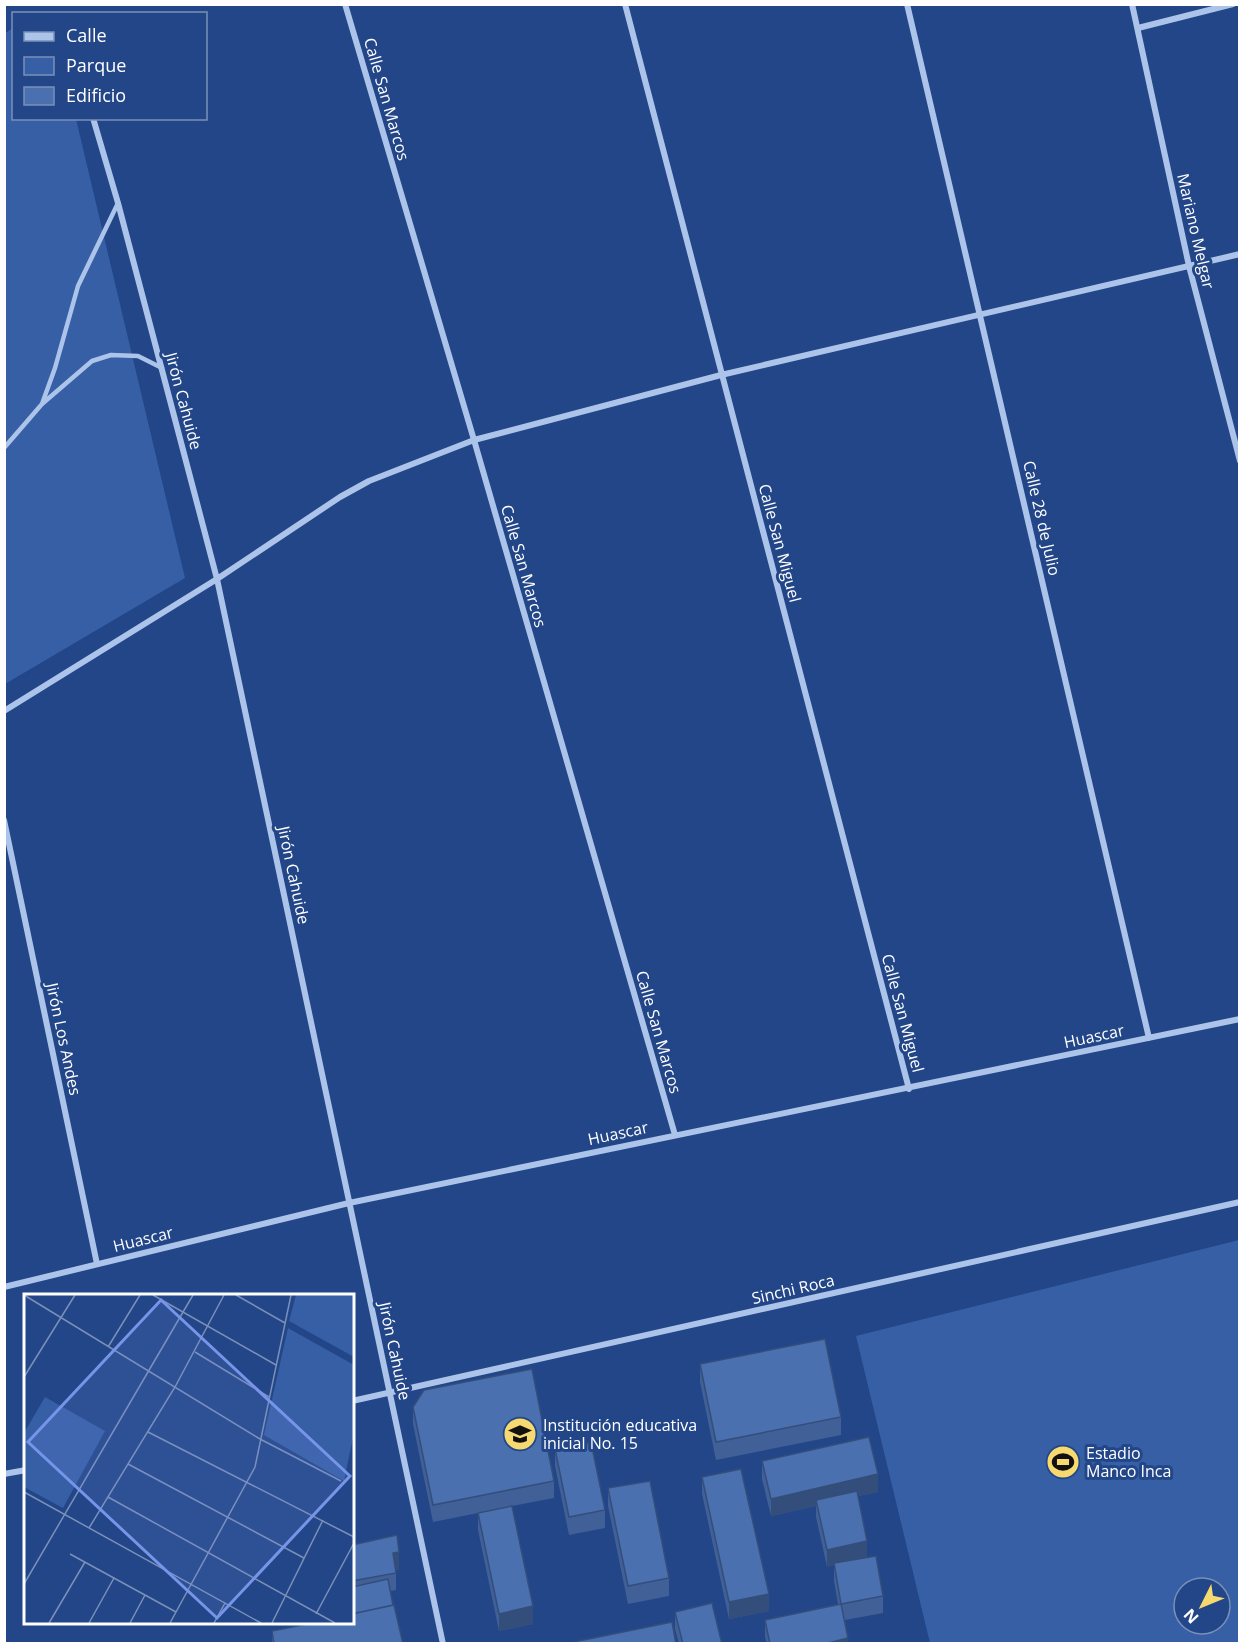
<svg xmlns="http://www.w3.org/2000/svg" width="1244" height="1648" font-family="'Open Sans',sans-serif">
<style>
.green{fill:#365fa5;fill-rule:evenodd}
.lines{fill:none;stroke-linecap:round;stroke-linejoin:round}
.lane{stroke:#adc4ea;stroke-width:4.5}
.street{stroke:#adc4ea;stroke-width:6}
.wall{fill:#406097}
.shaded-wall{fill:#344e7b}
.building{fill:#4a70b0;stroke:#344e7b;stroke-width:1.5}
.labels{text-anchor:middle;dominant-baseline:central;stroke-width:6;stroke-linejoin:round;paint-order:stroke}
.street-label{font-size:16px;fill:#fff;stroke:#224688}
.poi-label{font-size:16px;fill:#fff;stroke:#224688;text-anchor:start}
.inset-road{fill:none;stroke:#7a90b8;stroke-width:1.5}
.view{fill:#7795e8;fill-opacity:0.15;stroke:#7795e8;stroke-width:3}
.inset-edge{fill:none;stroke:#fff;stroke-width:3}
</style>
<rect width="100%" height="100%" fill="#224688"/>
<!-- green -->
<path class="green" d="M13 28 14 118 76 119 185 578 5 684 4 34Z
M1239 1240V1643H930L856 1336ZM1184 1588H1220V1624H1184Z"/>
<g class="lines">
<!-- lane -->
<path class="lane" d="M42 404 55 368 78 286 118 203
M4 448 42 404 92 361 111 355 138 356 162 368"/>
<!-- street -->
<path class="street" d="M345 4 474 440 675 1135
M625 4 909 1089
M907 4 1149 1038
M1132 4 1189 266 1240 461
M1138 28 1233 4
M93 118 118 203 217 579 443 1644
M4 711 217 579 340 497 369 481 474 440 721 375 1240 254
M4 820 97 1264
M4 1287 349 1203 1240 1019
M352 1401 1240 1202
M4 1474 26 1470"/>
</g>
<!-- wall -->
<path class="wall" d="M700 1364 841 1417V1435L716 1460 700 1382Z
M413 1407 554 1481V1498L512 1506 533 1624 499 1631 478 1530V1513L433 1522 413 1424Z
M555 1449 605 1510V1528L569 1535 555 1466Z
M762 1461 878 1492 858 1496 867 1558 883 1596V1613L845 1620 848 1644H767L765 1637V1620L838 1604 834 1581V1565L827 1567 816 1517V1506L771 1516 762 1479Z
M702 1477 769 1611 729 1619 702 1494Z
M608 1488 669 1578V1596L628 1604 608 1506Z
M352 1545 399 1569 396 1570V1590L390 1591 403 1644H272V1631L352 1623Z
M675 1612 722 1644H679L675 1629Z"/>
<!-- shaded-wall -->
<path class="shaded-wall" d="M878 1474V1492L817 1505 816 1500V1506L771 1516V1499Z
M867 1541V1558L827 1567V1550Z
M399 1552V1569L393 1571V1553Z
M769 1594V1611L729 1619V1602Z
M533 1606V1624L499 1631V1614Z
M848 1638V1644H824Z"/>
<!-- building -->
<path class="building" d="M825 1339 841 1417 716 1442 700 1364Z
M532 1369 554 1481 433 1505 413 1407 424 1390Z
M869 1437 878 1474 771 1499 762 1461Z
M591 1442 605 1510 569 1517 555 1449Z
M741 1469 769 1594 729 1602 702 1477Z
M650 1481 669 1578 628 1586 608 1488Z
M857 1491 867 1541 827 1550 816 1500Z
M512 1506 533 1606 499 1614 478 1513Z
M397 1535 399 1552 393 1553 396 1573 352 1581V1545Z
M876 1556 883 1596 841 1604 834 1563Z
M388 1579 393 1605 352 1614V1587Z
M712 1603 722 1644H683L675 1612Z
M841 1604 848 1638 824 1644H770L765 1620Z
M394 1605 403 1644H274L272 1631 312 1623H352V1614Z
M672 1622 676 1644H564Z"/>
<!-- icons -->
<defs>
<symbol id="school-disc" viewBox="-11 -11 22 22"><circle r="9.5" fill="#f6da6f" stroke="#224688"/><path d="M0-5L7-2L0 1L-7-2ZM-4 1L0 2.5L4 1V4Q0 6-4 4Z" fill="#111"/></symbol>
<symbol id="stadium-disc" viewBox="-11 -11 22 22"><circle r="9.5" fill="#f6da6f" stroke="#224688"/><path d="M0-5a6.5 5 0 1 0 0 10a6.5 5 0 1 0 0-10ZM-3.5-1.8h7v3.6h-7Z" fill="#111"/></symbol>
</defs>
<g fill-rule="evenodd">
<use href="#school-disc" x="501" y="1415" width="38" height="38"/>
<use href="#stadium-disc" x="1044" y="1443" width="38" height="38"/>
</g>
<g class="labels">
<!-- street labels -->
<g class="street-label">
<text transform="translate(387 99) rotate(74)">Calle San Marcos</text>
<text transform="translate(1196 231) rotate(77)">Mariano Melgar</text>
<text transform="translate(184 401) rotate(75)">Jirón Cahuide</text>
<text transform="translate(1042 518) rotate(77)">Calle 28 de Julio</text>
<text transform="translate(780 543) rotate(75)">Calle San Miguel</text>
<text transform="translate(524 566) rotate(74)">Calle San Marcos</text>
<text transform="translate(294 875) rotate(78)">Jirón Cahuide</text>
<text transform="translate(903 1013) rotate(75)">Calle San Miguel</text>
<text transform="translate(659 1032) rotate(74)">Calle San Marcos</text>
<text transform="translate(1094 1036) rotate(-12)">Huascar</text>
<text transform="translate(64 1039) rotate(78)">Jirón Los Andes</text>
<text transform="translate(618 1133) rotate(-12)">Huascar</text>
<text transform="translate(143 1239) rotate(-14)">Huascar</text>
<text transform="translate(793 1289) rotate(-13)">Sinchi Roca</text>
<text transform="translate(395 1351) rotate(78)">Jirón Cahuide</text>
</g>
<!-- poi labels -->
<g class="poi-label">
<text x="543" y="1425">Institución educativa<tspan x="543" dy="18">inicial No. 15</tspan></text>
<text x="1086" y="1453">Estadio<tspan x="1086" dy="18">Manco Inca</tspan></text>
</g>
</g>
<!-- overview -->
<g transform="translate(24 1294)">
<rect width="330" height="330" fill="#224688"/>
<path d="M272 1H330V63L265 27ZM264 34 330 71V139L320 187 240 141ZM21 103 81 137 39 214 0 193V139Z" fill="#365fa5"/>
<path class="inset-road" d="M0 1 236 145 317 187M129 1 252 71M212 1 261 29M84 53 116 1M171 58 245 103M0 83 51 1M124 138 330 243M104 170 280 264M0 198 237 329M84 203 311 329M65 234 151 93 200 1M46 260 152 318M0 290 169 1M292 320 330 249M25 329 61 268M65 329 90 284M106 329 121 301M146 329 231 173 267 1M190 329 201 309M248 329 299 226"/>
<path class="view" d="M137 6 326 182 193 324 4 148Z"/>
<rect width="330" height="330" class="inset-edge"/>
</g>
<!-- border -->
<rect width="1244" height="1648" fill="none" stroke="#ffffff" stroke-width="12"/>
<!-- legend -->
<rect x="12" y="12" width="195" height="108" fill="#224688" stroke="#7a90b8" stroke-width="1.5"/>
<rect x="24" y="32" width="30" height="9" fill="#adc4ea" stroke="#7a90b8" stroke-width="1.5"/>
<text x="66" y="42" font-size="18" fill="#ffffff">Calle</text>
<rect x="24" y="57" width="30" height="18" fill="#365fa5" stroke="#7a90b8" stroke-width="1.5"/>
<text x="66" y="72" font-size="18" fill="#ffffff">Parque</text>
<rect x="24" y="87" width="30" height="18" fill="#4a70b0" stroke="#7a90b8" stroke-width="1.5"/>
<text x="66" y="102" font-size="18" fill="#ffffff">Edificio</text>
<!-- north arrow -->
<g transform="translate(1202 1606) rotate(227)"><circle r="28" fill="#224688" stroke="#7a90b8" stroke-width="1.5"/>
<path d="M0-4.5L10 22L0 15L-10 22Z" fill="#f6da6f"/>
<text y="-9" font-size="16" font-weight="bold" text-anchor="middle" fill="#ffffff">N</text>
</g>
</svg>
